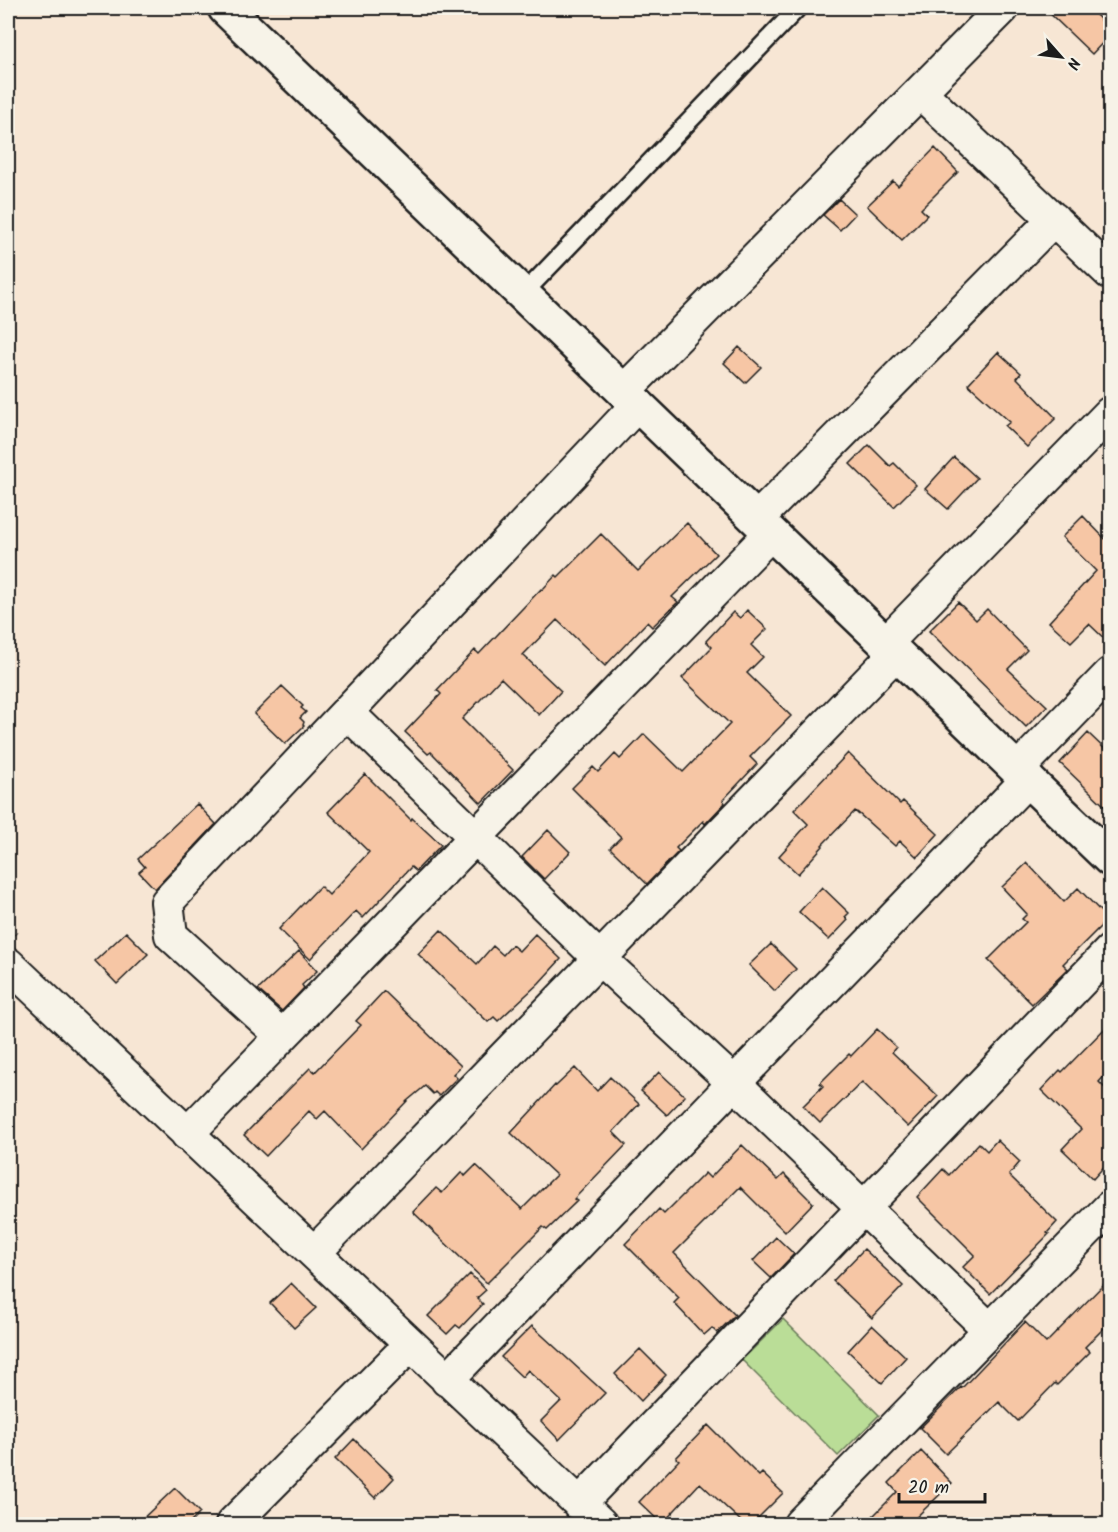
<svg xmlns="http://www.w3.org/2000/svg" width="1118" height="1532" font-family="Kalam,sans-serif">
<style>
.green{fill:#badd97;stroke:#6b7c5a;stroke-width:1.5}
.building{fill:#f6c6a5;stroke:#1c1c1c;stroke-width:1.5}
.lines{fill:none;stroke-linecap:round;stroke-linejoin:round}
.service-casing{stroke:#1c1c1c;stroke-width:21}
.minor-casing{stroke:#1c1c1c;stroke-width:36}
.tertiary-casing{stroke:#1c1c1c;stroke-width:38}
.path{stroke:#1c1c1c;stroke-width:4;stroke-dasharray:6 4.5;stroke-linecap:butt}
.service{stroke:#f7f3e8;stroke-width:16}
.minor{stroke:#f7f3e8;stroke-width:32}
.tertiary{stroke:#f7f3e8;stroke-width:33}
</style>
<rect width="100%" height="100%" fill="#f7e6d4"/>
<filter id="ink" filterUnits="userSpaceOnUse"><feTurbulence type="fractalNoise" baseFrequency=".0167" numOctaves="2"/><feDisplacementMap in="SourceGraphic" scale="12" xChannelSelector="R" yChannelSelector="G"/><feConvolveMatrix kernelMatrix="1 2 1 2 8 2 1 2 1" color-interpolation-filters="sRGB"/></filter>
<g filter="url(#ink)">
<!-- green -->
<path class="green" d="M783 1319 879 1415 838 1456 742 1360Z"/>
<!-- building -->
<path class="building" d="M1044 8H1089L1110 29V35L1092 54Z
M935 148 958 172 921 209 927 215 902 240 867 206 893 181 898 186Z
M839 199 855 214 840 230 823 215Z
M739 347 761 367 745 383 724 363Z
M998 352 1021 373 1017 378 1056 418 1027 447 1005 426 1010 422 968 384Z
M869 445 890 466 894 463 916 485 894 507 850 464Z
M954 457 977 478 948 509 925 489Z
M1083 516 1110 544V644L1089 624 1071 642 1049 622 1096 571 1062 537Z
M687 523 716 554 672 597 678 602 652 627 647 622 605 666 557 620 523 655 561 691 539 715 501 678 462 719 513 770 481 803 431 752 428 754 405 732 441 694 437 690 475 650 479 654 541 589 542 590 556 575 558 577 601 534 638 571Z
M958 602 976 620 987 609 1027 650 1008 669 1047 706 1026 727 929 631Z
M747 610 767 629 751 645 763 657 747 673 791 716 750 757 757 764 723 800 725 803 705 824 703 821 676 848 679 851 647 884 610 848 621 837 572 788 593 767 598 772 615 754 620 759 644 734 683 772 730 724 682 678 712 647 706 641 733 612 740 618Z
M282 686 303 706 301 708 306 712 300 718 304 722 303 725 304 726 285 744 254 714Z
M1088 733 1110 754V811L1060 763Z
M848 753 900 804 903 801 938 834 917 857 900 841 895 846 858 813V814L855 811 822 845 823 846 798 874 779 856 808 824 794 810Z
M365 774 411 820 412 818 441 845 416 871 411 867 363 918 356 911 310 959 279 929 320 886 329 895 369 852 328 812Z
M197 804 216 824 155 889 139 872 145 867 138 859Z
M548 830 570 852 544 879 522 857Z
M1027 863 1064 902 1078 888 1108 919 1063 964 1068 969 1032 1004 988 960 1026 922 1022 919 1027 914 1002 887Z
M822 887 849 913 845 917 848 920 829 940 799 912Z
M441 930 477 964 493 946 503 955 512 945 519 951 535 934 561 959 539 983 498 1021 494 1017 488 1022 418 954Z
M126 932 148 954 117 984 95 961Z
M771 944 796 969 775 991 749 965Z
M299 951 317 971 302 985 304 988 282 1011 258 990Z
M384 991 461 1066 453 1074 457 1078 439 1096 435 1092 433 1094 425 1086 407 1101 361 1149 325 1111 317 1119 309 1111 266 1156 244 1135 290 1088 310 1068 315 1072 361 1025 356 1021Z
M1110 1023V1070L1099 1082 1110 1093V1160L1093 1179 1062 1149 1081 1129 1041 1090 1060 1070 1062 1072Z
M877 1029 896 1047 892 1052 938 1096 908 1127 862 1082 820 1123 803 1106 823 1086 820 1083 849 1054 851 1056Z
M575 1068 597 1091 610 1077 639 1104 613 1132 626 1145 574 1199 577 1201 547 1230 543 1227 487 1283 413 1212 436 1188 442 1193 462 1172 465 1176 476 1165 522 1209 556 1175 511 1133 555 1085 556 1086Z
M659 1072 685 1096 667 1115 641 1091Z
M997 1140 1020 1162 1009 1175 1057 1222 1047 1233 1049 1234 990 1294 963 1267 975 1255 917 1197 943 1169 949 1175 979 1143 987 1151Z
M742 1145 778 1180 784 1174 813 1203 785 1232 740 1187 674 1253 735 1315 717 1333 712 1328 704 1335 674 1303 679 1298 625 1244 659 1209 664 1214 705 1173 710 1178Z
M776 1237 794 1254 771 1278 753 1261Z
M864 1249 903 1286 872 1318 833 1281Z
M470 1274 486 1290 477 1298 483 1304 460 1328 456 1325 447 1334 428 1316Z
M1110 1278V1322L1085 1347 1090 1352 1057 1385 1055 1383 1018 1421 999 1402 946 1454 920 1428 961 1387 962 1388 1025 1322 1046 1343Z
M291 1283 316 1308 294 1328 270 1303Z
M872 1325 906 1357 882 1383 848 1351Z
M532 1326 605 1393 559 1440 541 1421 561 1401 528 1370 522 1377 501 1357Z
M640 1349 666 1375 641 1401 615 1374Z
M708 1425 759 1476 762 1473 783 1493 752 1524H744L700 1483 662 1524 639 1502 679 1460 676 1458Z
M354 1439 394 1478 375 1498 335 1459Z
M921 1451 952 1483 909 1524H865L897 1492 889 1483Z
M175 1488 200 1513 189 1524H137Z"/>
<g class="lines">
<defs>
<path id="service" d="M523 294 798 8"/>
<path id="minor" d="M920 92 1110 273
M624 391 1003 8
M757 519 1054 219
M886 643 1110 413
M347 712 600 959 734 1083 990 1330
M1018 769 1110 674
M8 964 601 1524
M282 1036 171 935 167 902 638 404
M187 1134 771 533
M314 1253 896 653
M447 1380 1028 779
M579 1504 1110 951
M232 1524 410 1345
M800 1524 1110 1207"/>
<path id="tertiary" d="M225 8 1110 859"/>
</defs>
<!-- service casing -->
<use href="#service" class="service-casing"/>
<!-- minor casing -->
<use href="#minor" class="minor-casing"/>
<!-- tertiary casing -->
<use href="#tertiary" class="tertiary-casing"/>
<!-- path -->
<path class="path" d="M8 926 16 934"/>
<!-- service -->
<use href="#service" class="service"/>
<!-- minor -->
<use href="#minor" class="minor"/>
<!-- tertiary -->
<use href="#tertiary" class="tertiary"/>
</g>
</g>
<!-- margin -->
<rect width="1118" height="1532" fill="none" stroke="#f7f3e8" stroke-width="30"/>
<rect x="15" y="15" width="1088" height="1502" fill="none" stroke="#1c1c1c" stroke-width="2" filter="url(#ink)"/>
<!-- north arrow -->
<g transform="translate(1061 57) rotate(118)" stroke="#f7f3e8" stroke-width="4.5" paint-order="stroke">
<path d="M0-4.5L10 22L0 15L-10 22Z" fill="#1c1c1c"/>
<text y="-9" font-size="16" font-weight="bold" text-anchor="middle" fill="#1c1c1c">N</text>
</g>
<!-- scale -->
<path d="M899 1493v9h86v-9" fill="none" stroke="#1c1c1c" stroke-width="3"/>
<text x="908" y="1493" font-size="18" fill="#1c1c1c" stroke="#f7f3e8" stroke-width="4.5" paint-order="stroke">20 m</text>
</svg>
